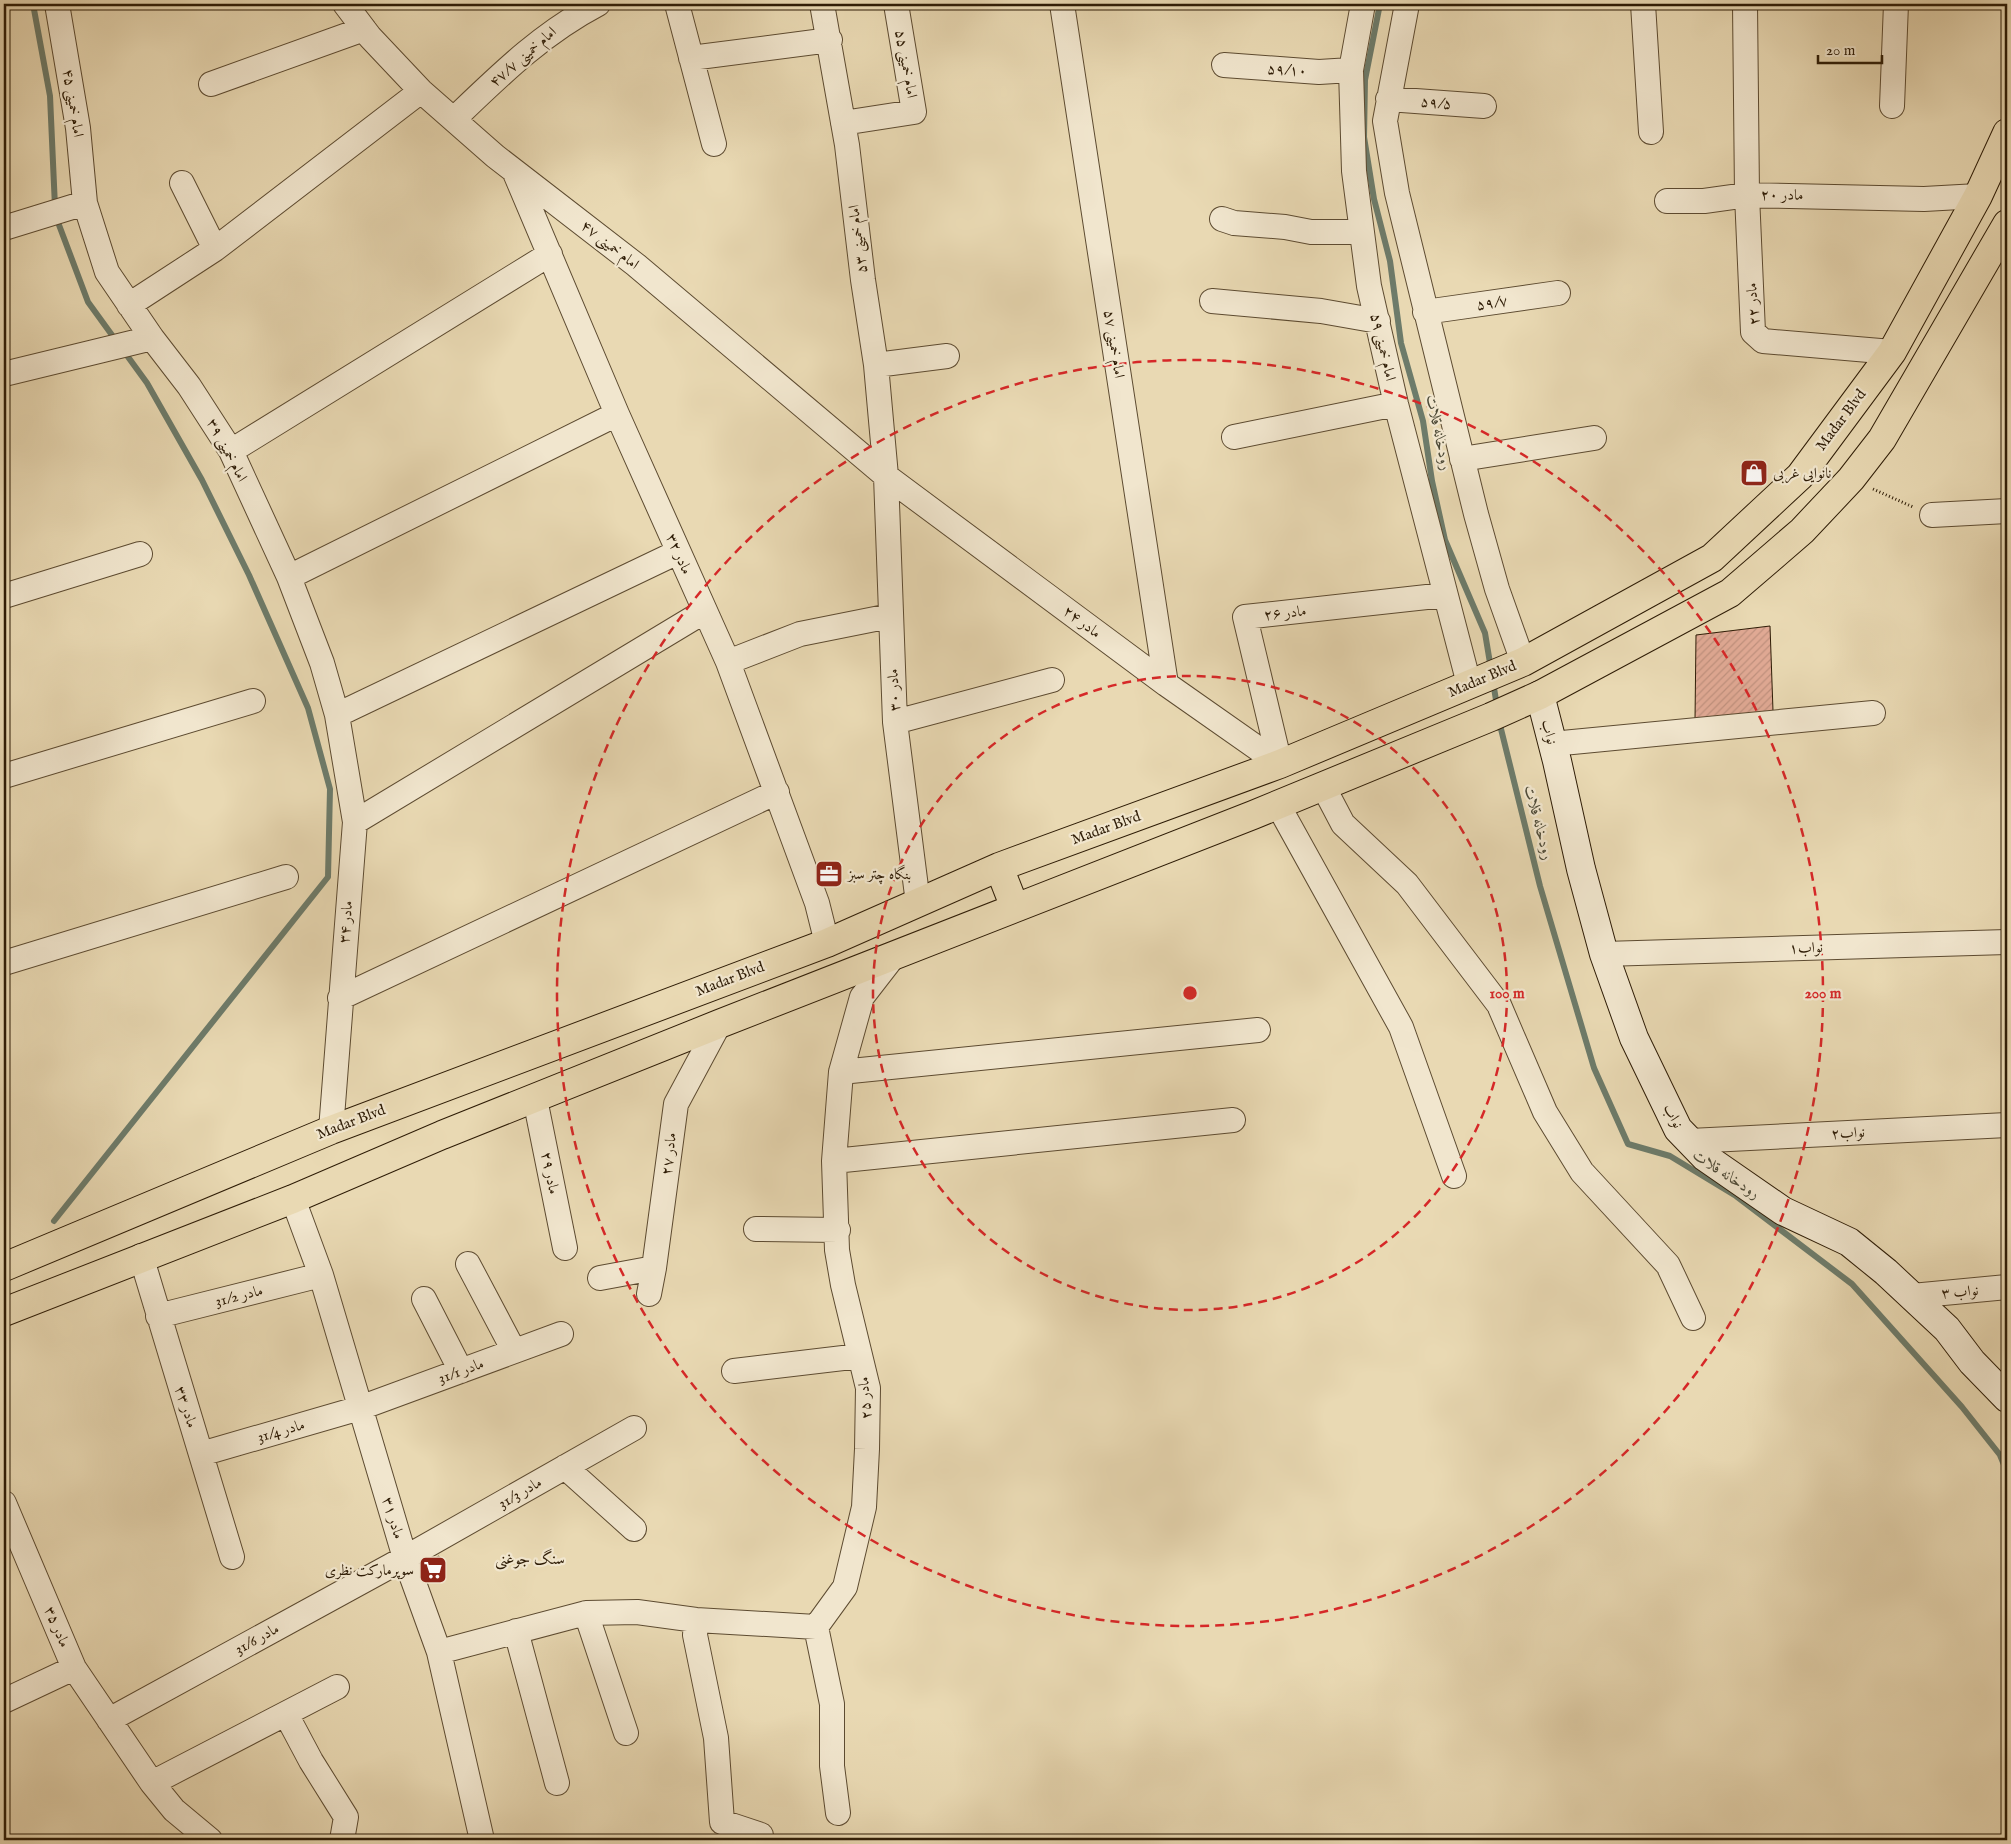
<svg xmlns="http://www.w3.org/2000/svg" width="2011" height="1844" font-family="'IM FELL English',Amiri,serif">
<style>
.lines{fill:none;stroke-linecap:round;stroke-linejoin:round}
.stream{stroke:#6d7b6a;stroke-width:6}
.building{fill:url(#building-hatch);stroke:#2e1c06}
.street-casing{stroke:#5d4b31;stroke-width:26}
.secondary-casing{stroke:#2e1c06;stroke-width:30}
.primary-casing{stroke:#2e1c06;stroke-width:30}
.path{stroke:#2e1c06;stroke-width:3;stroke-dasharray:1 2.5;stroke-linecap:butt}
.street{stroke:#f1e6ce;stroke-width:24}
.secondary{stroke:#f1e6ce;stroke-width:28}
.primary{stroke:#e9d9b3;stroke-width:28}
.ring{fill:none;stroke:#d62828;stroke-width:2.5;stroke-dasharray:9 6}
.labels{text-anchor:middle;dominant-baseline:central;stroke-width:4.5;stroke-linejoin:round;paint-order:stroke}
.street-label{font-size:15px;fill:#2e1c06;stroke:#f1e6ce}
.poi-label{font-size:15px;fill:#2e1c06;stroke:#f1e6ce;text-anchor:start}
.water-label{font-size:16px;font-style:italic;fill:#4e4b38;stroke:#f1e6ce}
.neighbourhood-label{font-size:16px;fill:#2e1c06;stroke:#f1e6ce}
.centre{fill:#d62828;stroke:#f1e6ce;stroke-width:2.5}
.ring-label{font-size:15px;text-anchor:middle;font-weight:bold;fill:#d62828;stroke:#f1e6ce;stroke-width:4.5;stroke-linejoin:round;paint-order:stroke}
</style>
<defs>
<pattern id="building-hatch" width="6" height="6" patternUnits="userSpaceOnUse" patternTransform="scale(1.25)"><rect width="6" height="6" fill="#e0a994"/><path d="M-1 1l2-2M0 6l6-6M5 7l2-2" fill="none" stroke="#c0917e"/></pattern>
</defs>
<rect width="100%" height="100%" fill="#e9d9b3"/>
<filter id="stains"><feTurbulence type="fractalNoise" baseFrequency=".004" numOctaves="4"/><feColorMatrix values="0 0 0 0 .2 0 0 0 0 .09 0 0 0 0 .02 0 0 0 .5 -.17"/></filter>
<radialGradient id="worn" r=".72"><stop offset=".6" stop-color="#630" stop-opacity="0"/><stop offset="1" stop-color="#630" stop-opacity=".3"/></radialGradient>
<g class="lines">
<!-- stream -->
<path class="stream" d="M33 4 50 96 55 207
M1380 4 1365 80 1364 137 1374 199 1390 261 1401 343 1423 421 1432 481 1445 540 1485 633 1491 669
M56 217 88 302 117 342
M1493 682 1497 706
M1499 721 1540 886 1594 1068 1628 1144 1670 1156 1736 1196 1852 1284 1962 1407 2000 1455 2007 1472
M54 1221 328 877 330 789 308 708 249 575 202 480 147 383 123 350"/>
</g>
<!-- building -->
<path class="building" d="M1770 626 1773 711 1695 720 1696 635Z
M439 1556 445 1576 425 1582 423 1564Z"/>
<g class="lines">
<defs>
<path id="street" d="M57 4 78 128 85 203
M345 4 370 37 421 91 495 156 636 265 886 476 1166 684 1280 764
M677 4 714 144
M822 4 847 145 863 280 876 365 886 476 895 722 918 903
M1062 4 1166 684
M1363 4 1351 70 1354 171 1369 286 1396 404 1469 684
M1407 4 1385 121 1397 193 1476 514 1497 589 1523 662
M1643 4 1651 132
M1745 4 1747 195 1924 199 1978 196
M691 58 830 40
M1224 65 1319 72 1351 70
M211 84 364 29
M1388 99 1484 106
M1892 106 1896 4
M454 119C500 75 541 34 598 4
M843 123 914 112 896 4
M515 173 617 414 728 662 817 903 827 943
M182 183 215 249
M1667 201H1704L1747 195 1753 332 1763 341 1892 352
M1222 219 1234 223 1285 227 1311 232H1361
M4 228 85 203 107 272 152 338
M1212 301 1321 311 1378 321
M129 305 215 249 421 91
M1425 312 1558 293
M876 365 947 356
M4 374 152 338 189 386 231 451 289 577 322 663 337 715 355 822 331 1130
M1234 437 1396 404
M231 451 550 254
M1462 459 1594 438
M1932 515 2007 511
M289 577 617 414
M4 596 140 554
M728 662 800 634 890 616
M337 715 678 552
M895 722 1052 680
M1552 744 1873 713
M1280 764 1245 617 1445 595
M4 776 253 701
M1323 786 1343 824 1407 884 1499 1005 1545 1112 1582 1172 1668 1265 1693 1318
M1278 805 1401 1027 1454 1176
M355 822 705 611
M1604 954 2007 942
M4 963 286 877
M340 998 777 792
M841 1072 1258 1030
M535 1099 565 1248
M1690 1141 2007 1125
M834 1161 1233 1120
M293 1199 321 1275 405 1558 439 1652 482 1840
M756 1229 838 1230
M141 1256 232 1557
M468 1264 514 1351
M600 1278 654 1268
M649 1294 654 1268 676 1104 719 1024
M1912 1296 2007 1287
M424 1299 461 1371
M158 1316 321 1275
M734 1371 860 1356
M201 1454 360 1408 561 1334
M565 1467 634 1529
M4 1503 74 1668 152 1783 337 1687
M586 1613 626 1733
M696 1620 695 1635 716 1738 722 1822 761 1835V1840
M516 1631 557 1783
M439 1652 586 1613 637 1612 696 1620 816 1627
M4 1701 74 1668
M286 1714 311 1761 346 1817 342 1840
M109 1720 405 1558 634 1428
M152 1783 174 1810 210 1840
M838 1813 832 1766V1704L816 1627 845 1587 864 1507 867 1449 868 1388 843 1285 837 1250 834 1161 841 1072 862 997 893 957"/>
<path id="secondary" d="M1540 695 1557 761 1581 869 1604 954 1634 1038 1678 1129 1705 1157 1783 1211 1849 1242 1886 1272 1947 1329 1972 1362 2007 1398"/>
<path id="primary" d="M999 867 1015 908
M4 1267 331 1130 827 943 999 867 1280 764 1523 662 1712 558 1800 476 1892 352 1978 196 2007 133
M4 1312 293 1199 442 1135 719 1024 1253 815 1491 717 1540 695 1730 593 1802 531 1851 479 1882 439 2007 224"/>
</defs>
<!-- street casing -->
<use href="#street" class="street-casing"/>
<!-- secondary casing -->
<use href="#secondary" class="secondary-casing"/>
<!-- primary casing -->
<use href="#primary" class="primary-casing"/>
<!-- path -->
<path class="path" d="M1873 489 1913 507"/>
<!-- street -->
<use href="#street" class="street"/>
<!-- secondary -->
<use href="#secondary" class="secondary"/>
<!-- primary -->
<use href="#primary" class="primary"/>
</g>
<!-- distance rings -->
<g class="ring">
<circle cx="1190" cy="993" r="317"/>
<circle cx="1190" cy="993" r="633"/>
</g>
<!-- icons -->
<defs>
<symbol id="shop-square" viewBox="-11 -11 22 22"><rect x="-9" y="-9" width="18" height="18" rx="4" fill="#8f2418" stroke="#f1e6ce"/><path d="M-5-2.5h2.3a2.7 3.5 0 0 1 5.4 0H5L5.5 6h-11ZM-1.5-2.5h3a1.5 2.3 0 0 0-3 0Z" fill="#fff"/></symbol>
<symbol id="office-square" viewBox="-11 -11 22 22"><rect x="-9" y="-9" width="18" height="18" rx="4" fill="#8f2418" stroke="#f1e6ce"/><path d="M-6-3h4V-5.5h4V-3h4V5H-6ZM-1-4.5V-3h2v-1.5ZM-6 0V1H6V0Z" fill="#fff"/></symbol>
<symbol id="supermarket-square" viewBox="-11 -11 22 22"><rect x="-9" y="-9" width="18" height="18" rx="4" fill="#8f2418" stroke="#f1e6ce"/><path d="M-6-5.5h2.5l.6 2H6L4.5 2H-2.5L-4.4-4H-6ZM-1.5 3.2a1.3 1.3 0 1 0 .1 0ZM3 3.2a1.3 1.3 0 1 0 .1 0Z" fill="#fff"/></symbol>
</defs>
<g fill-rule="evenodd">
<use href="#shop-square" x="1738" y="457" width="32" height="32"/>
<use href="#office-square" x="813" y="858" width="32" height="32"/>
<use href="#supermarket-square" x="417" y="1554" width="32" height="32"/>
</g>
<g class="labels">
<!-- street labels -->
<g class="street-label">
<text transform="translate(523 57) rotate(-41)">امام خمینی ۴۷/۷</text>
<text transform="translate(906 64) rotate(80)">امام خمینی ۵۵</text>
<text transform="translate(1287 70) rotate(3)">۵۹/۱۰</text>
<text transform="translate(73 103) rotate(81)">امام خمینی ۴۵</text>
<text transform="translate(1436 103) rotate(5)">۵۹/۵</text>
<text transform="translate(1782 195) rotate(1)">مادر ۲۰</text>
<text transform="translate(858 239) rotate(-97)">امام خمینی ۵۳</text>
<text transform="translate(610 245) rotate(38)">امام خمینی ۴۷</text>
<text transform="translate(1492 303) rotate(-8)">۵۹/۷</text>
<text transform="translate(1753 304) rotate(-94)">مادر ۲۲</text>
<text transform="translate(1114 344) rotate(81)">امام خمینی ۵۷</text>
<text transform="translate(1383 347) rotate(77)">امام خمینی ۵۹</text>
<text transform="translate(1841 420) rotate(-53)">Madar Blvd</text>
<text transform="translate(227 450) rotate(62)">امام خمینی ۳۹</text>
<text transform="translate(679 554) rotate(66)">مادر ۳۲</text>
<text transform="translate(1285 613) rotate(-6)">مادر ۲۶</text>
<text transform="translate(1082 622) rotate(37)">مادر ۲۴</text>
<text transform="translate(1482 679) rotate(-23)">Madar Blvd</text>
<text transform="translate(894 690) rotate(-93)">مادر ۳۰</text>
<text transform="translate(1549 732) rotate(75)">نواب</text>
<text transform="translate(1106 828) rotate(-20)">Madar Blvd</text>
<text transform="translate(346 922) rotate(-85)">مادر ۳۴</text>
<text transform="translate(1806 948) rotate(-2)">نواب۱</text>
<text transform="translate(730 979) rotate(-21)">Madar Blvd</text>
<text transform="translate(1673 1116) rotate(61)">نواب</text>
<text transform="translate(351 1122) rotate(-21)">Madar Blvd</text>
<text transform="translate(1848 1133) rotate(-3)">نواب۲</text>
<text transform="translate(669 1154) rotate(-83)">مادر ۲۷</text>
<text transform="translate(550 1173) rotate(79)">مادر ۲۹</text>
<text transform="translate(1960 1292) rotate(-5)">نواب ۳</text>
<text transform="translate(239 1296) rotate(-14)">مادر 31/2</text>
<text transform="translate(461 1371) rotate(-20)">مادر 31/1</text>
<text transform="translate(865 1398) rotate(-94)">مادر ۲۵</text>
<text transform="translate(186 1407) rotate(72)">مادر ۳۳</text>
<text transform="translate(281 1431) rotate(-16)">مادر 31/4</text>
<text transform="translate(520 1493) rotate(-30)">مادر 31/3</text>
<text transform="translate(393 1518) rotate(73)">مادر ۳۱</text>
<text transform="translate(57 1627) rotate(67)">مادر ۳۵</text>
<text transform="translate(257 1639) rotate(-29)">مادر 31/6</text>
</g>
<!-- poi labels -->
<g class="poi-label">
<text x="1773" y="473">نانوایی غربی</text>
<text x="848" y="874">بنگاه چتر سبز</text>
<text x="414" y="1570" text-anchor="end">سوپرمارکت نظری</text>
</g>
<!-- water labels -->
<g class="water-label">
<text transform="translate(1438 433) rotate(78)">رودخانه قلات</text>
<text transform="translate(1538 823) rotate(75)">رودخانه قلات</text>
<text transform="translate(1726 1175) rotate(33)">رودخانه قلات</text>
</g>
<!-- neighbourhood labels -->
<g class="neighbourhood-label">
<text x="530" y="1560">سنگ جوغنی</text>
</g>
</g>
<circle cx="1190" cy="993" r="8" class="centre"/>
<g class="ring-label">
<text x="1507" y="998">100 m</text>
<text x="1823" y="998">200 m</text>
</g>
<!-- margin -->
<rect width="2011" height="1844" fill="none" stroke="#e9d9b3" stroke-width="20"/>
<rect x="5" y="5" width="2001" height="1834" fill="none" stroke="#2e1c06" stroke-width="2.5"/>
<rect x="10" y="10" width="1991" height="1824" fill="none" stroke="#2e1c06"/>
<!-- scale -->
<path d="M1818 55v8h64v-8" fill="none" stroke="#2e1c06" stroke-width="2.5"/>
<text x="1826" y="55" font-size="15" fill="#2e1c06" stroke="#f1e6ce" stroke-width="4" paint-order="stroke">20 m</text>
<rect width="100%" height="100%" filter="url(#stains)"/>
<rect width="100%" height="100%" fill="url(#worn)"/>
</svg>
